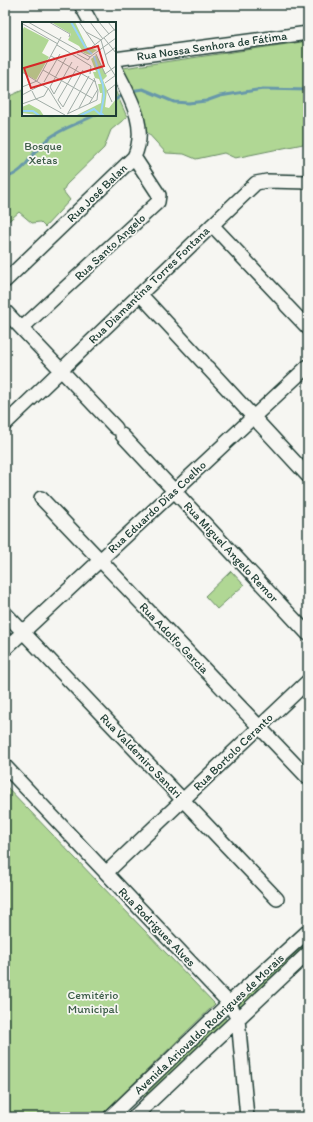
<svg xmlns="http://www.w3.org/2000/svg" width="313" height="1122" font-family="Itim,sans-serif">
<style>
.green{fill:#b0d794;stroke:#688a64}
.lines{fill:none;stroke-linecap:round;stroke-linejoin:round}
.stream{stroke:#6798aa;stroke-width:3}
.minor-casing{stroke:#1f3d34;stroke-width:16}
.minor{stroke:#f6f6f2;stroke-width:13}
.labels{text-anchor:middle;dominant-baseline:central;stroke-width:3.5;stroke-linejoin:round;paint-order:stroke}
.street-label{font-size:12px;fill:#1f3d34;stroke:#f6f6f2}
.park-label{font-size:12px;fill:#3c5c47;stroke:#f6f6f2}
.inset-river{fill:none;stroke:#97d4f8;stroke-width:2}
.inset-road{fill:none;stroke:#a0aca6;stroke-width:1}
.view{fill:#d62828;fill-opacity:0.15;stroke:#d62828;stroke-width:2}
.inset-edge{fill:none;stroke:#1f3d34;stroke-width:2}
</style>
<rect width="100%" height="100%" fill="#f6f6f2"/>
<filter id="ink" filterUnits="userSpaceOnUse"><feTurbulence type="fractalNoise" baseFrequency=".025" numOctaves="2"/><feDisplacementMap in="SourceGraphic" scale="8" xChannelSelector="R" yChannelSelector="G"/><feConvolveMatrix kernelMatrix="1 2 1 2 8 2 1 2 1" color-interpolation-filters="sRGB"/></filter>
<g filter="url(#ink)">
<!-- green -->
<path class="green" d="M308 41V143L235 158 224 153 196 159 184 154 166 153 146 131 123 68Z
M23 90V115H115V90L127 117 111 130 104 148 66 185 63 191 70 200 45 227 40 222 32 223 19 212 5 224V98Z
M231 571 244 585 217 609 205 596Z
M5 785 215 1004 99 1117H5Z
M305 941 308 946 240 1007 237 1003Z
M223 1016 227 1020 146 1099 142 1094Z"/>
<g class="lines">
<!-- stream -->
<path class="stream" d="M130 91 143 89 174 102 188 103 206 101 220 96 263 89 308 90
M115 100 124 94
M5 178C29 171 29 153 48 139 62 128 80 123 95 115"/>
<defs>
<path id="minor" d="M81 5 91 23
M115 59 308 33
M212 225 282 299
M5 281 134 157C149 126 129 96 115 68
M140 294 203 362
M286 305 308 328
M5 311 116 428
M22 328 158 202 159 195 134 157
M207 367 308 476
M5 424 256 183 267 181 308 182
M122 435 308 634
M41 498 308 778
M5 613 277 899
M5 649 308 366
M5 766 229 1003 238 1019 247 1117
M106 873 308 681
M110 1117 229 1003 308 931
M134 1117 308 953"/>
</defs>
<!-- minor casing -->
<use href="#minor" class="minor-casing"/>
<!-- minor -->
<use href="#minor" class="minor"/>
</g>
</g>
<g class="labels">
<!-- street labels -->
<g class="street-label">
<text transform="translate(212 46) rotate(-8)">Rua Nossa Senhora de Fátima</text>
<text transform="translate(97 193) rotate(-44)">Rua José Balan</text>
<text transform="translate(110 247) rotate(-43)">Rua Santo Angelo</text>
<text transform="translate(149 285) rotate(-44)">Rua Diamantina Torres Fontana</text>
<text transform="translate(157 507) rotate(-43)">Rua Eduardo Dias Coelho</text>
<text transform="translate(231 552) rotate(47)">Rua Miguel Angelo Remor</text>
<text transform="translate(174 638) rotate(46)">Rua Adolfo Garcia</text>
<text transform="translate(233 752) rotate(-44)">Rua Bortolo Ceranto</text>
<text transform="translate(141 756) rotate(46)">Rua Valdemiro Sandri</text>
<text transform="translate(157 927) rotate(46)">Rua Rodrigues Alves</text>
<text transform="translate(209 1024) rotate(-43)">Avenida Ariovaldo Rodrigues de Morais</text>
</g>
<!-- park labels -->
<g class="park-label">
<text x="43" y="146">Bosque<tspan x="43" dy="14">Xetas</tspan></text>
<text x="93" y="995">Cemitério<tspan x="93" dy="14">Municipal</tspan></text>
</g>
</g>
<!-- overview -->
<g transform="translate(22 22)">
<rect width="94" height="94" fill="#f6f6f2"/>
<path d="M29 0H53L65 25 75 28 68 33 62 31 57 24 46 18 49 12ZM2 5 27 18 20 31 27 35 14 58 0 50V9ZM74 33 85 54 81 58 85 68 83 85 87 86 94 77V94H53L79 81 80 71H78L76 62H79L77 57 73 56 71 50H74L69 37ZM7 82 18 88 22 94 0 91V85Z" fill="#b0d794"/>
<path class="inset-river" d="M49 0 65 28 70 32M72 34 81 63 82 74 79 91 82 94M0 89H11L18 94M57 94 72 87 80 94"/>
<path class="inset-road" d="M6 0 68 35 94 16M27 0 48 12 47 15M57 0 73 23M68 0 81 17M77 0 87 12M86 0 94 10M1 2 36 22M64 10 79 18 86 42 94 55M82 16 94 31M35 23 69 44 68 52M70 25 93 7M55 32 66 38 68 35M74 32 83 52 94 44M83 33 94 25M29 34 74 60M44 36 28 65 32 72 50 40M56 44 36 78 41 85 61 48M21 48 70 76M0 50 27 67M22 60 38 32M83 61 94 53M0 65 15 59 39 15M26 66 39 87M10 69 14 77 43 93M0 73 21 62M90 80 85 69 94 62M0 82 22 74 26 67M67 82 76 67M57 86 72 58M46 91 67 54M45 92 75 78 76 69 72 56"/>
<path class="view" d="M76 24 82 44 9 66 2 46Z"/>
<rect width="94" height="94" class="inset-edge"/>
</g>
<!-- margin -->
<rect width="313" height="1122" fill="none" stroke="#f6f6f2" stroke-width="20"/>
<rect x="10" y="10" width="293" height="1102" fill="none" stroke="#1f3d34" stroke-width="1.5" filter="url(#ink)"/>
</svg>
